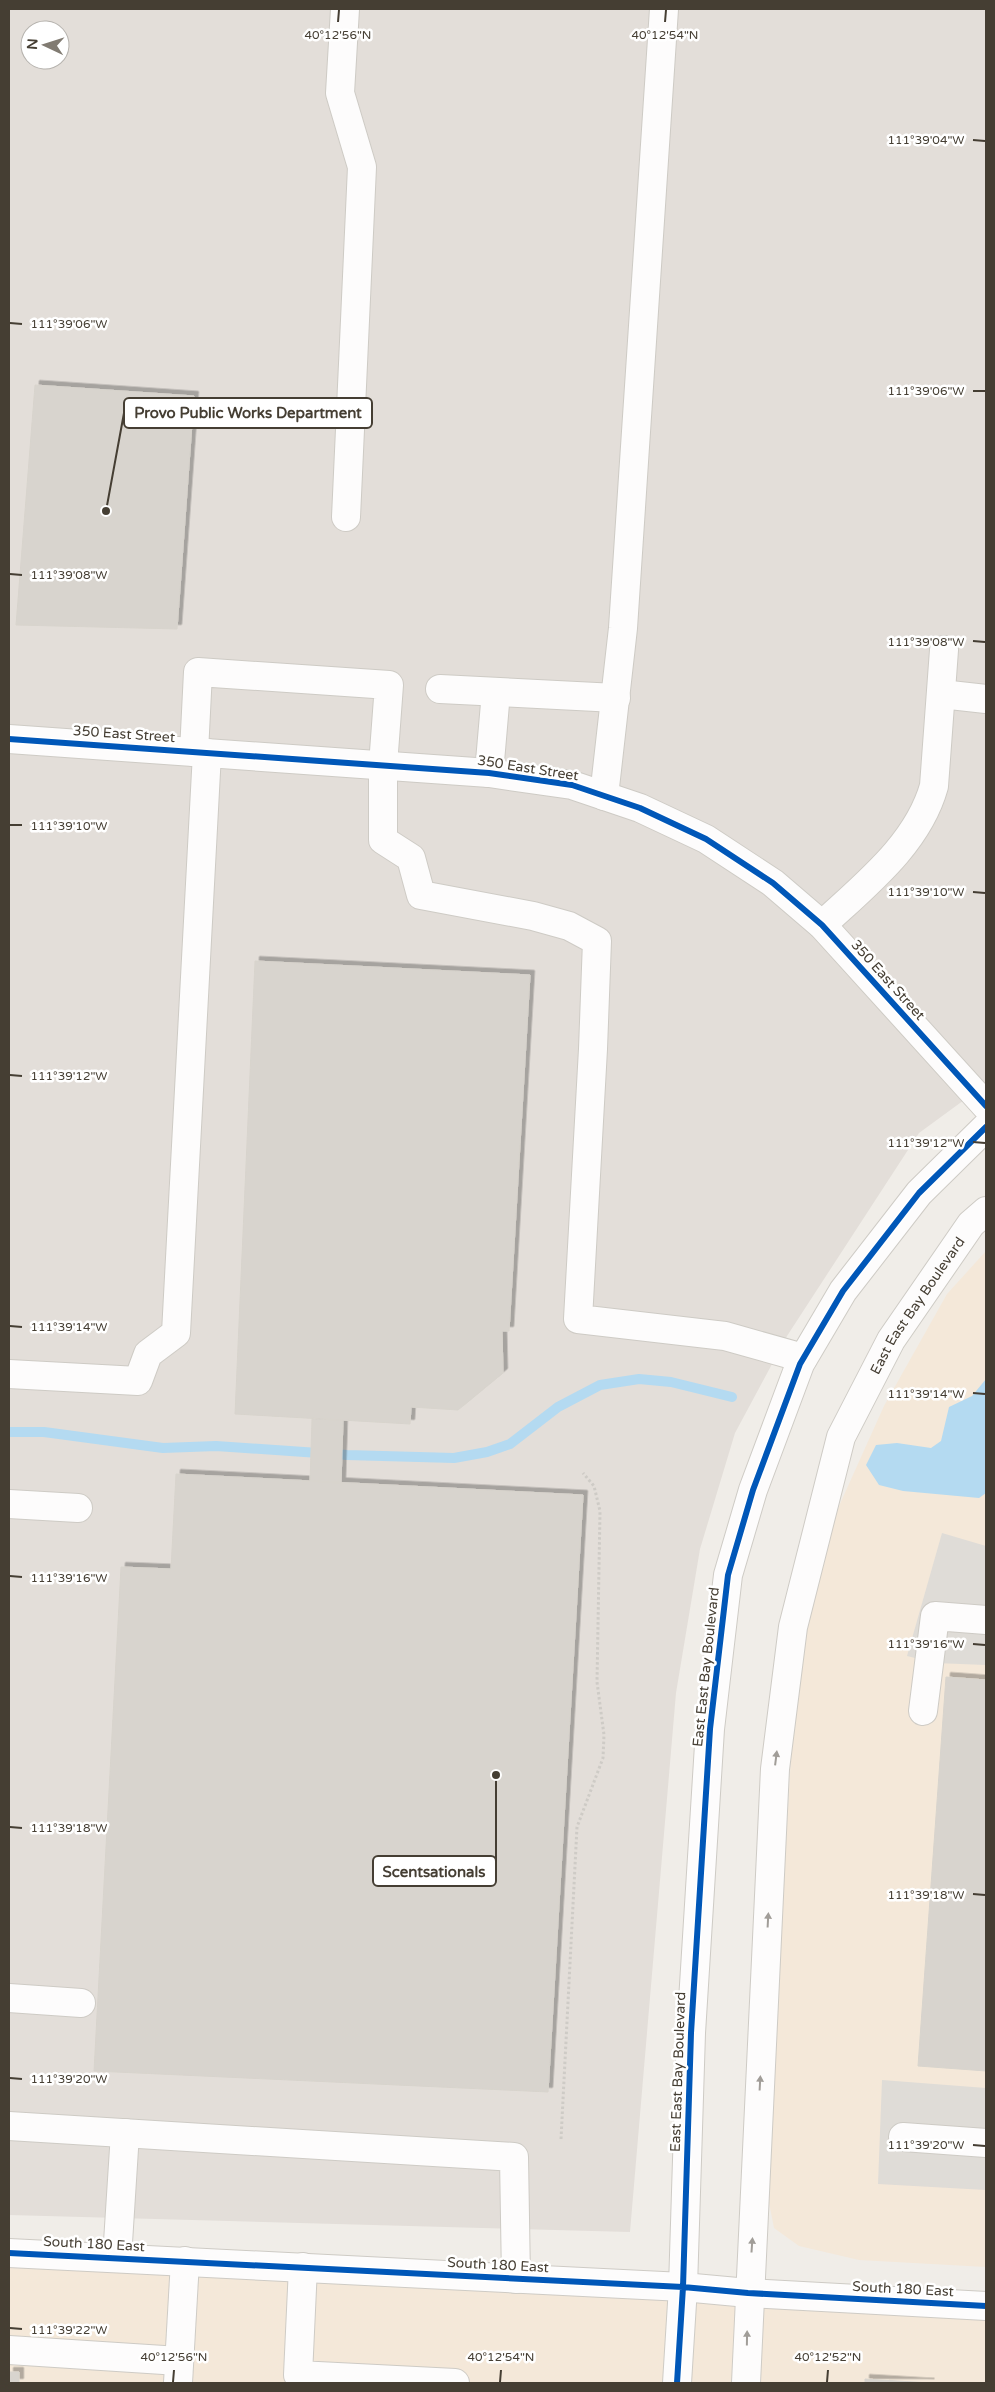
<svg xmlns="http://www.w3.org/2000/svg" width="995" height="2392" font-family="'Varela Round',sans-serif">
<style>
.commercial{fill:#f4e8d9}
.industrial{fill:#e3ded9;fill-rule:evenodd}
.parking{fill:#dfdcd7}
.water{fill:#b4daf1}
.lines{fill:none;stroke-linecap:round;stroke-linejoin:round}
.stream{stroke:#b4daf1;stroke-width:10}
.building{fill:#d8d4ce;stroke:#d8d4cd;filter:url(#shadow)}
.minor-casing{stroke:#cecbc5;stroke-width:30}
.path{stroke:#cecbc6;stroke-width:3;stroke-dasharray:2.5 2.5;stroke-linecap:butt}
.minor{stroke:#fdfcfc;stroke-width:28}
.cycleway-casing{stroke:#fff;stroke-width:9}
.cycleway{stroke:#0057b8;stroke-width:6}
.oneway{fill:#a19d98}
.ticks{fill:none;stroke:#453e33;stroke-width:2}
.labels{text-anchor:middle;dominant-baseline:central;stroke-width:5;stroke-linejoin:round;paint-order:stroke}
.street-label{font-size:14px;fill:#453e33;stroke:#fff}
.ticks-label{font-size:12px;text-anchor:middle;fill:#453e33;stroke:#fff;stroke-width:5;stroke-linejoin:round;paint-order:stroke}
.leader{fill:none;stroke:#453e33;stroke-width:2}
.callout-dot{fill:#453e33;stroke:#fff;stroke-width:2}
.callout{fill:#fff;stroke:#453e33;stroke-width:2}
.callout-label{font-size:15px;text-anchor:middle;font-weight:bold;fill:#453e33}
</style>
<defs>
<filter id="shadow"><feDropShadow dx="4.5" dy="-4.5" stdDeviation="0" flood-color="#0004"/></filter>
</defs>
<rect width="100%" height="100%" fill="#f0ede8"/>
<!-- commercial -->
<path class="commercial" d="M986 1251V2267L859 2260 799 2246 774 2228 766 2188 797 1653 826 1535 884 1406 947 1294Z
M9 2252 986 2306V2383H9Z"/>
<!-- industrial -->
<path class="industrial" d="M9 9H986V1084L919 1133 787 1336 735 1433 700 1549 676 1693 630 2232 9 2215ZM30 30H60V60H30Z"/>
<!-- parking -->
<path class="parking" d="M942 1533 986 1546V1665L935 1663 907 1656Z
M882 2080 986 2088V2190L878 2184Z"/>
<!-- water -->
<path class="water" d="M986 1379V1493L979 1498 903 1491 879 1485 866 1465 876 1445 897 1443 931 1448 941 1441 949 1407 972 1396Z"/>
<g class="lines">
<!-- stream -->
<path class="stream" d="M9 1432H44L163 1448 216 1446 347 1455 454 1458 487 1452 510 1444 558 1407 600 1385 639 1379 671 1382 732 1397"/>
</g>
<!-- building -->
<path class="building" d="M35 385 194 396 177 629 16 625Z
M255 961 530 975 509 1331H502L503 1373 458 1410 411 1407 410 1424 235 1414Z
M312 1419 343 1420 341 1483 310 1481Z
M176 1474 583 1495 548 2092 94 2071 121 1567 171 1569Z
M946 1677 986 1680V2071L918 2066Z
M9 2372H19V2383H9Z
M865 2379 930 2383H865Z"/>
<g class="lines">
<defs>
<g id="minor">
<path d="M345 9 340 93 362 167 346 517"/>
<path d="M440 689 616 698"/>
<path d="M941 694 986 699"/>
<path d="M9 739 489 773 572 785 640 808 706 839 773 883 822 925 986 1106"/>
<path d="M194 752 198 672 389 685 383 765V840L411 858 421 895 533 916 569 926 597 941 593 1049 578 1319 725 1336 803 1358"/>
<path d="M489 773 496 692"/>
<path d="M604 796 623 628 664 9"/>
<path d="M822 925C865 885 918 844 934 786L944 650"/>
<path d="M9 1374 138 1381 148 1354 176 1333 207 753"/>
<path d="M9 1504 78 1508"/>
<path d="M923 1711 935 1616 986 1620"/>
<path d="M9 1998 81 2003"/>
<path d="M9 2126 514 2157 516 2279"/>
<path d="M903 2137 986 2143"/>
<path d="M9 2253 683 2287 748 2293 986 2306"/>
<path d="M117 2258 125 2133"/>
<path d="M303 2267 298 2375 455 2383"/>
<path d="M9 2350 179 2361"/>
<path d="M178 2383 185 2261"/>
<path d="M677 2383 683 2287 691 2033 710 1729 728 1575 753 1490 800 1364 843 1291 919 1193 986 1127"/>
<path id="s1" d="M746 2383 775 1769 793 1627 841 1437 891 1340 971 1224 986 1211"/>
</g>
</defs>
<!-- minor casing -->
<use href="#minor" class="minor-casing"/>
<!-- path -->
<path class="path" d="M561 2139 577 1827 603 1758 604 1735 597 1682 600 1511 594 1486 583 1473"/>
<!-- minor -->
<use href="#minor" class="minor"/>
<defs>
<path id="cycleway" d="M9 739 489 773 572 785 640 808 706 839 773 883 822 925 986 1106
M9 2253 683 2287 748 2293 986 2306
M677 2383 683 2287 691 2033 710 1729 728 1575 753 1490 800 1364 843 1291 919 1193 986 1127"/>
</defs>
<!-- cycleway casing -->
<use href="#cycleway" class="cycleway-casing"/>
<!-- cycleway -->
<use href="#cycleway" class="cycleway"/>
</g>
<!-- one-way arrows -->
<defs><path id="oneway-solid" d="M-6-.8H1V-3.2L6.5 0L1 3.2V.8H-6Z" transform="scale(1.25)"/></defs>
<g class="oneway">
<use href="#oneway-solid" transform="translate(776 1758) rotate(-83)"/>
<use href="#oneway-solid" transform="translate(768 1920) rotate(-87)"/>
<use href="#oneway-solid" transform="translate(760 2083) rotate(-87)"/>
<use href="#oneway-solid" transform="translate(752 2245) rotate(-86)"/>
<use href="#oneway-solid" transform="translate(747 2338) rotate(-89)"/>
</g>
<!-- ticks -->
<path class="ticks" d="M338 22 339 10M665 22 666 10M973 140 985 141M10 323 22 324M973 391H985M10 574 22 575M973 641 985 642M10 825H22M973 892 985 893M10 1075 22 1076M973 1142 985 1143M10 1326 22 1327M973 1393 985 1394M10 1576 22 1577M973 1644 985 1645M10 1827 22 1828M973 1894 985 1895M10 2078 22 2079M973 2145 985 2146M10 2328 22 2329M173 2382 174 2370M500 2382 501 2370M827 2382 828 2370"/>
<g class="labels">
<!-- street labels -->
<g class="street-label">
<text transform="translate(124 734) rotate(4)">350 East Street</text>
<text transform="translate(528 768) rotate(9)">350 East Street</text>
<text transform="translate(888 980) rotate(48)">350 East Street</text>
<text stroke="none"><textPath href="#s1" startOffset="1106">East East Bay Boulevard</textPath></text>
<text transform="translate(706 1667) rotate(-84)">East East Bay Boulevard</text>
<text transform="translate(678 2072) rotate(-88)">East East Bay Boulevard</text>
<text transform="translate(94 2244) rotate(3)">South 180 East</text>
<text transform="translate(498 2265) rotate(3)">South 180 East</text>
<text transform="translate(903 2289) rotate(3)">South 180 East</text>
</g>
</g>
<g class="ticks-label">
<text x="338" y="39">40°12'56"N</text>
<text x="665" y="39">40°12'54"N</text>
<text x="926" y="144">111°39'04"W</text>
<text x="69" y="328">111°39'06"W</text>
<text x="926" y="395">111°39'06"W</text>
<text x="69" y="579">111°39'08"W</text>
<text x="926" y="646">111°39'08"W</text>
<text x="69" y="830">111°39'10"W</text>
<text x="926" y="896">111°39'10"W</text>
<text x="69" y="1080">111°39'12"W</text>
<text x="926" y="1147">111°39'12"W</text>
<text x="69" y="1331">111°39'14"W</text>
<text x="926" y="1398">111°39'14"W</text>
<text x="69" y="1582">111°39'16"W</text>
<text x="926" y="1648">111°39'16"W</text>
<text x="69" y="1832">111°39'18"W</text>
<text x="926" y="1899">111°39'18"W</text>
<text x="69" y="2083">111°39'20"W</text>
<text x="926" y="2149">111°39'20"W</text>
<text x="69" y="2334">111°39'22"W</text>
<text x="174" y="2361">40°12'56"N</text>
<text x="501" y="2361">40°12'54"N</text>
<text x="828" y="2361">40°12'52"N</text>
</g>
<!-- callouts -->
<path class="leader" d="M106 511L124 413M496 1775L496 1871"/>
<g class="callout-dot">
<circle cx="106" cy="511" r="5"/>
<circle cx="496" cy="1775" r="5"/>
</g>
<g class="callout">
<rect x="124" y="398" width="248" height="30" rx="5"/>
<rect x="373" y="1856" width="123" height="30" rx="5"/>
</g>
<g class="callout-label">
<text x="248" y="418">Provo Public Works Department</text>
<text x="434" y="1877">Scentsationals</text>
</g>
<!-- border -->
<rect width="995" height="2392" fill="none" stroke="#453e33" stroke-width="20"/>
<!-- north arrow -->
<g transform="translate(45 45) rotate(274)"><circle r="24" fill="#ffffff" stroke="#b5b2ad"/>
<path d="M0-4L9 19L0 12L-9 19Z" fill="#817b72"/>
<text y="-8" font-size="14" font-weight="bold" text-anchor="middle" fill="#453e33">N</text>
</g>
</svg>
